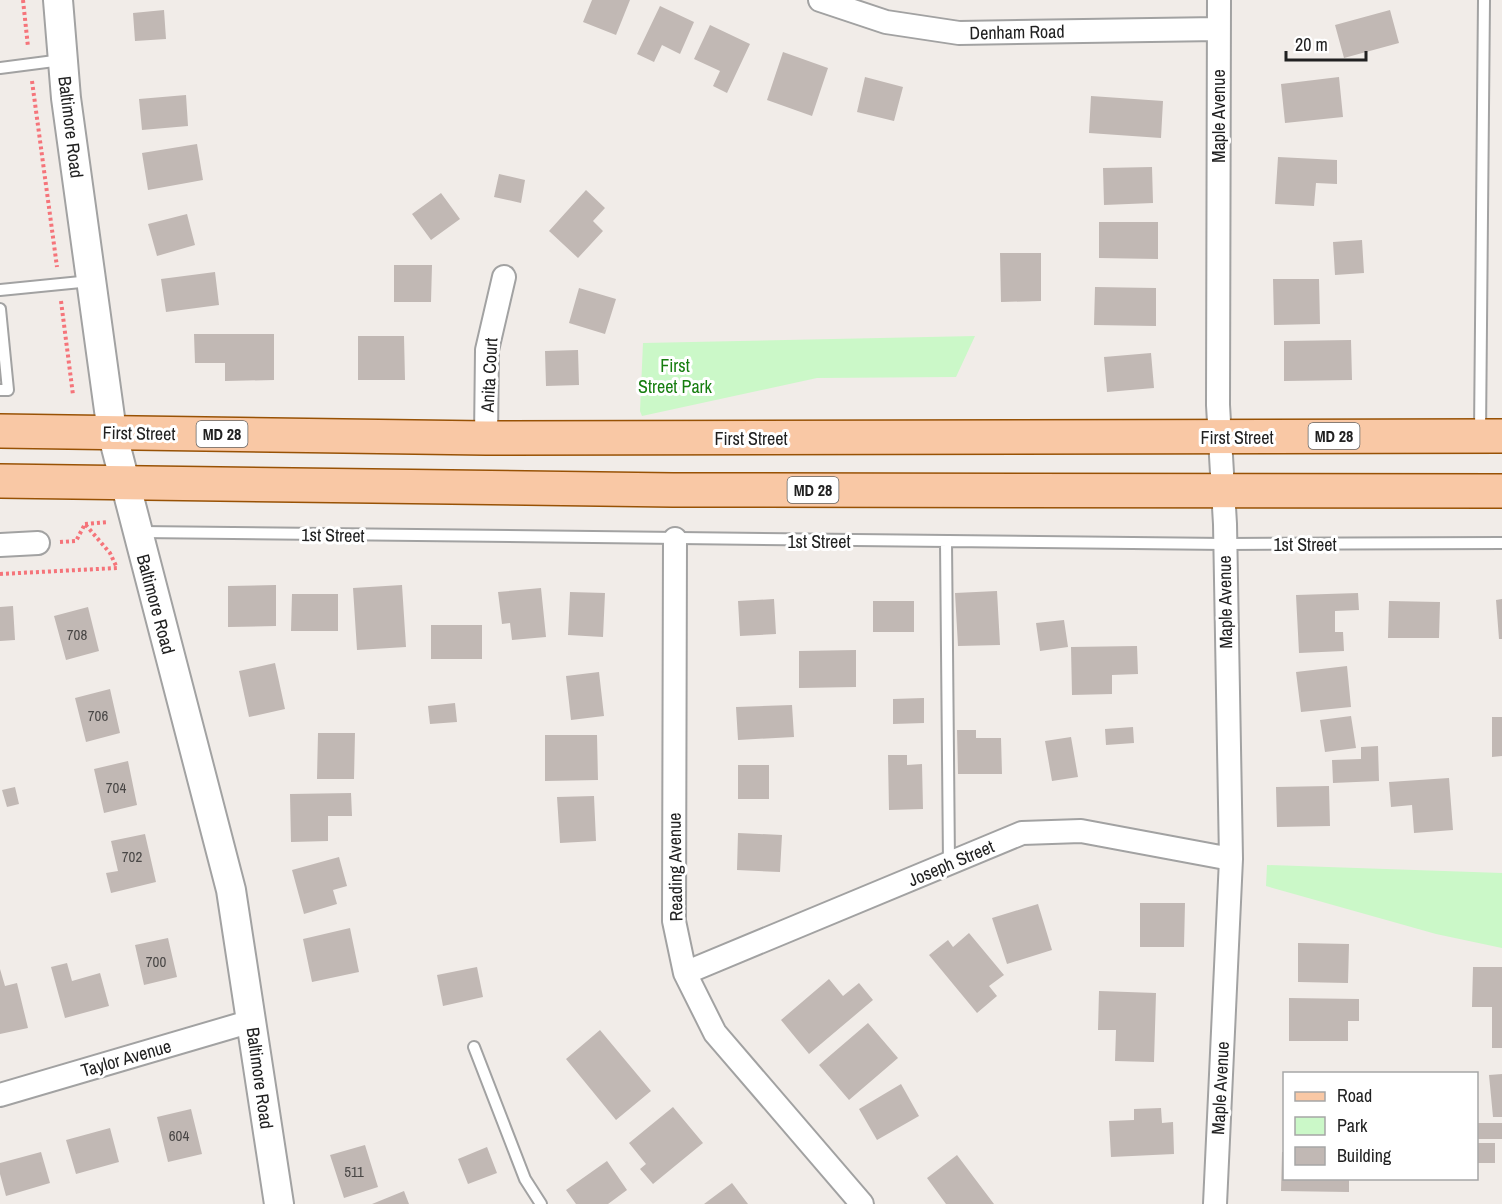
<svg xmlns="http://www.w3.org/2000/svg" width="1502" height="1204" font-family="'Archivo Narrow',sans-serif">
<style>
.park{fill:#cbf8c8}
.building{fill:#c1b8b4}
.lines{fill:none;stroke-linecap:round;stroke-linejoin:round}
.service-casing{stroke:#a2a2a2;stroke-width:14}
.minor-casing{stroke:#a2a2a2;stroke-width:26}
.tertiary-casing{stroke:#a2a2a2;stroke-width:32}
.primary-casing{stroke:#985205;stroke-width:36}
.path{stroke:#f5747a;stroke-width:4;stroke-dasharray:3 3;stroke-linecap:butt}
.service{stroke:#fff;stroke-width:10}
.minor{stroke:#fff;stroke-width:22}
.tertiary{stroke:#fff;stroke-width:28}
.primary{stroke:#f9c8a5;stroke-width:33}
.labels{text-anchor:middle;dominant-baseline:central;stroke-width:6;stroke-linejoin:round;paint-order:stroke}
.number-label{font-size:15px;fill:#494746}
.shield{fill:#fff;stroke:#646464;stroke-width:1.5}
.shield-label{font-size:16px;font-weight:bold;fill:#212121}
.street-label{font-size:18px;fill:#212121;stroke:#fff}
.park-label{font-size:18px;fill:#177e10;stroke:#fff}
</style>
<rect width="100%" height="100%" fill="#f1ece8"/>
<!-- park -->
<path class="park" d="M975 336 956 377 817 378 642 416 640 411 643 343Z
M1267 865 1502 873V948L1436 934 1266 886Z"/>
<!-- building -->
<path class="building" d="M592 0H630L616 35 583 22Z
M660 6 694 22 680 54 662 45 654 62 637 54Z
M164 10 166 39 135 41 133 13Z
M1390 10 1399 43 1344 58 1335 25Z
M710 25 750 44 727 93 713 86 720 71 694 59Z
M783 52 828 68 812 116 767 100Z
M865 77 903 87 894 121 857 112Z
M1339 77 1343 117 1285 123 1281 84Z
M186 95 188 126 142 130 139 99Z
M1091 96 1163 101 1161 138 1089 133Z
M197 144 203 180 148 190 142 153Z
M1278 157 1337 160V184L1316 183 1314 206 1275 204Z
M1152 167 1153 203 1104 205 1103 168Z
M499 174 525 180 521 203 494 197Z
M586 190 605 208 593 221 603 231 578 258 549 231Z
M441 193 460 219 431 240 412 214Z
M187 214 195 245 157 256 148 224Z
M1099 222H1158V259L1099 258Z
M1362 240 1364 273 1335 275 1333 242Z
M1000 253H1041V301L1001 302Z
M394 265H432L431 302H394Z
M215 272 219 305 166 312 161 279Z
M1273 279H1319L1320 324 1274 325Z
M1095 287 1156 288V326L1094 325Z
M579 288 616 299 605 334 569 323Z
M194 334H274V380L225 381V363H195Z
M358 336H404L405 380H358Z
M1351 340 1352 380 1284 381V341Z
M578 350 579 385 546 386 545 351Z
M1151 353 1154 388 1107 392 1104 357Z
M276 585V626L228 627V586Z
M402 585 406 647 357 650 353 588Z
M541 588 546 637 512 640 510 623 502 624 498 592Z
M997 591 1000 645 958 646 955 593Z
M570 592 605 593 603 637 568 635Z
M1358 593 1359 610 1335 611V632H1343L1344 651 1299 653 1296 595Z
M292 594H338V631H291Z
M774 599 776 634 740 636 738 601Z
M1502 599V639H1499L1496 600Z
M873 601H914V632H873Z
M1389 601 1440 602 1439 638H1388Z
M13 606 15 640 0 641V607Z
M88 607 99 651 66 660 54 616Z
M1064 620 1068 647 1040 651 1036 623Z
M431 625H482V659H431Z
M1137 646 1138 674 1112 675V694L1072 695 1071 647Z
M856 650V687L799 688V651Z
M275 663 285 709 249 717 239 671Z
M1347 666 1351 707 1301 712 1296 672Z
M599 672 604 716 571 720 566 676Z
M110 689 120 733 86 742 75 698Z
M924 698V723L893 724V699Z
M455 703 457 722 430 724 428 706Z
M792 705 794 737 738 740 736 707Z
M1351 716 1356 748 1325 752 1320 720Z
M1492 717H1502V756L1492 757Z
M1133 727 1134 743 1106 745 1105 729Z
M957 730H976V738H1001L1002 774H958Z
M318 733H355L354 779H317Z
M545 735H597L598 780 545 781Z
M1071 737 1078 777 1052 781 1045 741Z
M1378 746 1379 781 1333 783 1332 760 1361 759V747Z
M888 755H907V765L922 764 923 809 889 810Z
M128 761 137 805 104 813 94 769Z
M738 765H769V799H738Z
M1449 778 1453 830 1414 833 1412 805 1391 807 1389 782Z
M1329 786 1330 826 1277 827 1276 787Z
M15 787 19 804 7 807 2 790Z
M351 793 352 816H328V841L291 842 290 794Z
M594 796 596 841 560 843 557 797Z
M738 833 782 835 780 872 737 870Z
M145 834 156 882 111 893 106 873 118 871 111 841Z
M339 857 347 886 333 890 337 904 304 914 292 870Z
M1140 903H1185L1184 947H1140Z
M1038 904 1052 950 1007 964 992 918Z
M350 928 359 972 312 982 303 939Z
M969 933 1004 975 989 986 997 996 977 1013 929 955 948 940 953 947Z
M168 938 177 977 144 985 135 945Z
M1298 943 1349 944 1348 983 1298 982Z
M67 963 72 981 100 973 109 1006 65 1018 51 967Z
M477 967 483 997 443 1006 437 975Z
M1473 967H1502V1048H1492V1007H1472Z
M0 969 5 986 17 983 28 1028 0 1034Z
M829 979 843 996 859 983 873 1000 809 1054 781 1020Z
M1099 991 1156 993 1154 1062 1115 1061 1116 1030H1098Z
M1289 998 1359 999V1021H1348V1041H1289Z
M868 1023 898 1058 849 1100 819 1065Z
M600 1030 651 1091 616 1120 566 1059Z
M1502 1074V1117H1493L1489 1075Z
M901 1084 919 1116 877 1140 859 1109Z
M673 1107 703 1143 653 1184 640 1169 646 1164 629 1143Z
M1161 1108 1162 1123 1173 1122 1174 1154 1111 1157 1109 1121 1134 1120V1109Z
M191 1109 202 1154 168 1162 157 1117Z
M1476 1123H1502V1139H1476Z
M110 1128 119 1162 76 1174 66 1140Z
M1476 1143H1495V1163H1476Z
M365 1145 378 1187 344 1198 330 1155Z
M487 1147 497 1173 468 1184 458 1159Z
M41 1152 50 1183 6 1196 0 1174V1163Z
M1282 1152H1284V1178H1349V1192L1281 1191Z
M957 1155 994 1204H946L927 1178Z
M607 1161 627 1190 608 1204H576L566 1190Z
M732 1183 748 1204H704Z
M404 1191 409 1204H372Z"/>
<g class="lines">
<defs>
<path id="service" d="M0 68 62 60
M0 290 91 281
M0 309 8 390H0
M1480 433 1484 0
M140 532 1225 544 1502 543
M946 542 949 863
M474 1047 525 1179 541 1204"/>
<path id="minor" d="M820 0 886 22 959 33 1218 29
M486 438 487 350 504 277
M675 539 674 921 685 973 715 1033 862 1204
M0 545 38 543
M685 973 1022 833 1081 831 1231 859
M0 1095 252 1021
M1215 1204 1231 859 1225 524 1218 405 1219 0"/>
<path id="tertiary" d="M58 0 66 98 112 432 231 890 279 1204"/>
<path id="primary" d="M0 431 486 438 1502 436
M0 481 673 490 1502 491"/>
</defs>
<!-- service casing -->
<use href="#service" class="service-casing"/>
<!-- minor casing -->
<use href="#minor" class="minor-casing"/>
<!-- tertiary casing -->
<use href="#tertiary" class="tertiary-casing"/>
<!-- primary casing -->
<use href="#primary" class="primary-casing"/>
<!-- path -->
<path class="path" d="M23 0 28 47
M32 81 57 267
M61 301 73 395
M85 524 108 522
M60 542 76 541 85 524
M0 574 117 568 110 553 85 524"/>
<!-- service -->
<use href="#service" class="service"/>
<!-- minor -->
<use href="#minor" class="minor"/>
<!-- tertiary -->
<use href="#tertiary" class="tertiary"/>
<!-- primary -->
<use href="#primary" class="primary"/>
</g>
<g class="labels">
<!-- number labels -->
<g class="number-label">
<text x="77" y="634">708</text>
<text x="98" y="715">706</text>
<text x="116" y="787">704</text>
<text x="132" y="856">702</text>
<text x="156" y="961">700</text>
<text x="179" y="1135">604</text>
<text x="354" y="1171">511</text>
</g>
<!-- shield labels -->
<g class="shield">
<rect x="196.5" y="421" width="51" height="26" rx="4.5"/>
<rect x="1308.5" y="423" width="51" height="26" rx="4.5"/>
<rect x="787.5" y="477" width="51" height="26" rx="4.5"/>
</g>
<g class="shield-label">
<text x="222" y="434">MD 28</text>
<text x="1334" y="436">MD 28</text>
<text x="813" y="490">MD 28</text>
</g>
<!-- street labels -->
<g class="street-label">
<text transform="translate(1017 32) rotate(-1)">Denham Road</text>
<text transform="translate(1218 116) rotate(-90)">Maple Avenue</text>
<text transform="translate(71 127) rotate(83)">Baltimore Road</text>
<text transform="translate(489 375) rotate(-87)">Anita Court</text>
<text transform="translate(139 433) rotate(1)">First Street</text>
<text x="1237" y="437">First Street</text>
<text x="751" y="438">First Street</text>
<text transform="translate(333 535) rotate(1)">1st Street</text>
<text x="819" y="541">1st Street</text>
<text x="1305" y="544">1st Street</text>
<text transform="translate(1225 602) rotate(-91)">Maple Avenue</text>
<text transform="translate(156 604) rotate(75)">Baltimore Road</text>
<text transform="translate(951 863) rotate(-23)">Joseph Street</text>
<text transform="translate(675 867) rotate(-91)">Reading Avenue</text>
<text transform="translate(126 1058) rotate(-16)">Taylor Avenue</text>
<text transform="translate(260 1078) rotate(82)">Baltimore Road</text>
<text transform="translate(1220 1088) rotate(-87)">Maple Avenue</text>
</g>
<!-- park labels -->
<g class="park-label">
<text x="675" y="365">First<tspan x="675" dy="21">Street Park</tspan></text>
</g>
</g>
<!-- legend -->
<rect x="1283" y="1072" width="195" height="108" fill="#ffffff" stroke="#a6a6a6" stroke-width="1.5"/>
<rect x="1295" y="1092" width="30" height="9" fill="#f9c8a5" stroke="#a6a6a6" stroke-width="1.5"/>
<text x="1337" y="1102" font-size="18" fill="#212121">Road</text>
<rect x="1295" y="1117" width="30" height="18" fill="#cbf8c8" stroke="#a6a6a6" stroke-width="1.5"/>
<text x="1337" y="1132" font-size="18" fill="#212121">Park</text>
<rect x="1295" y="1147" width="30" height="18" fill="#c1b8b4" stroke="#a6a6a6" stroke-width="1.5"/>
<text x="1337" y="1162" font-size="18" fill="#212121">Building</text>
<!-- scale -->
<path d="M1286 51v9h80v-9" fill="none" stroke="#212121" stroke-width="3"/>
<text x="1295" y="51" font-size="18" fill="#212121" stroke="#ffffff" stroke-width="4.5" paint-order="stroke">20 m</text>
</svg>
